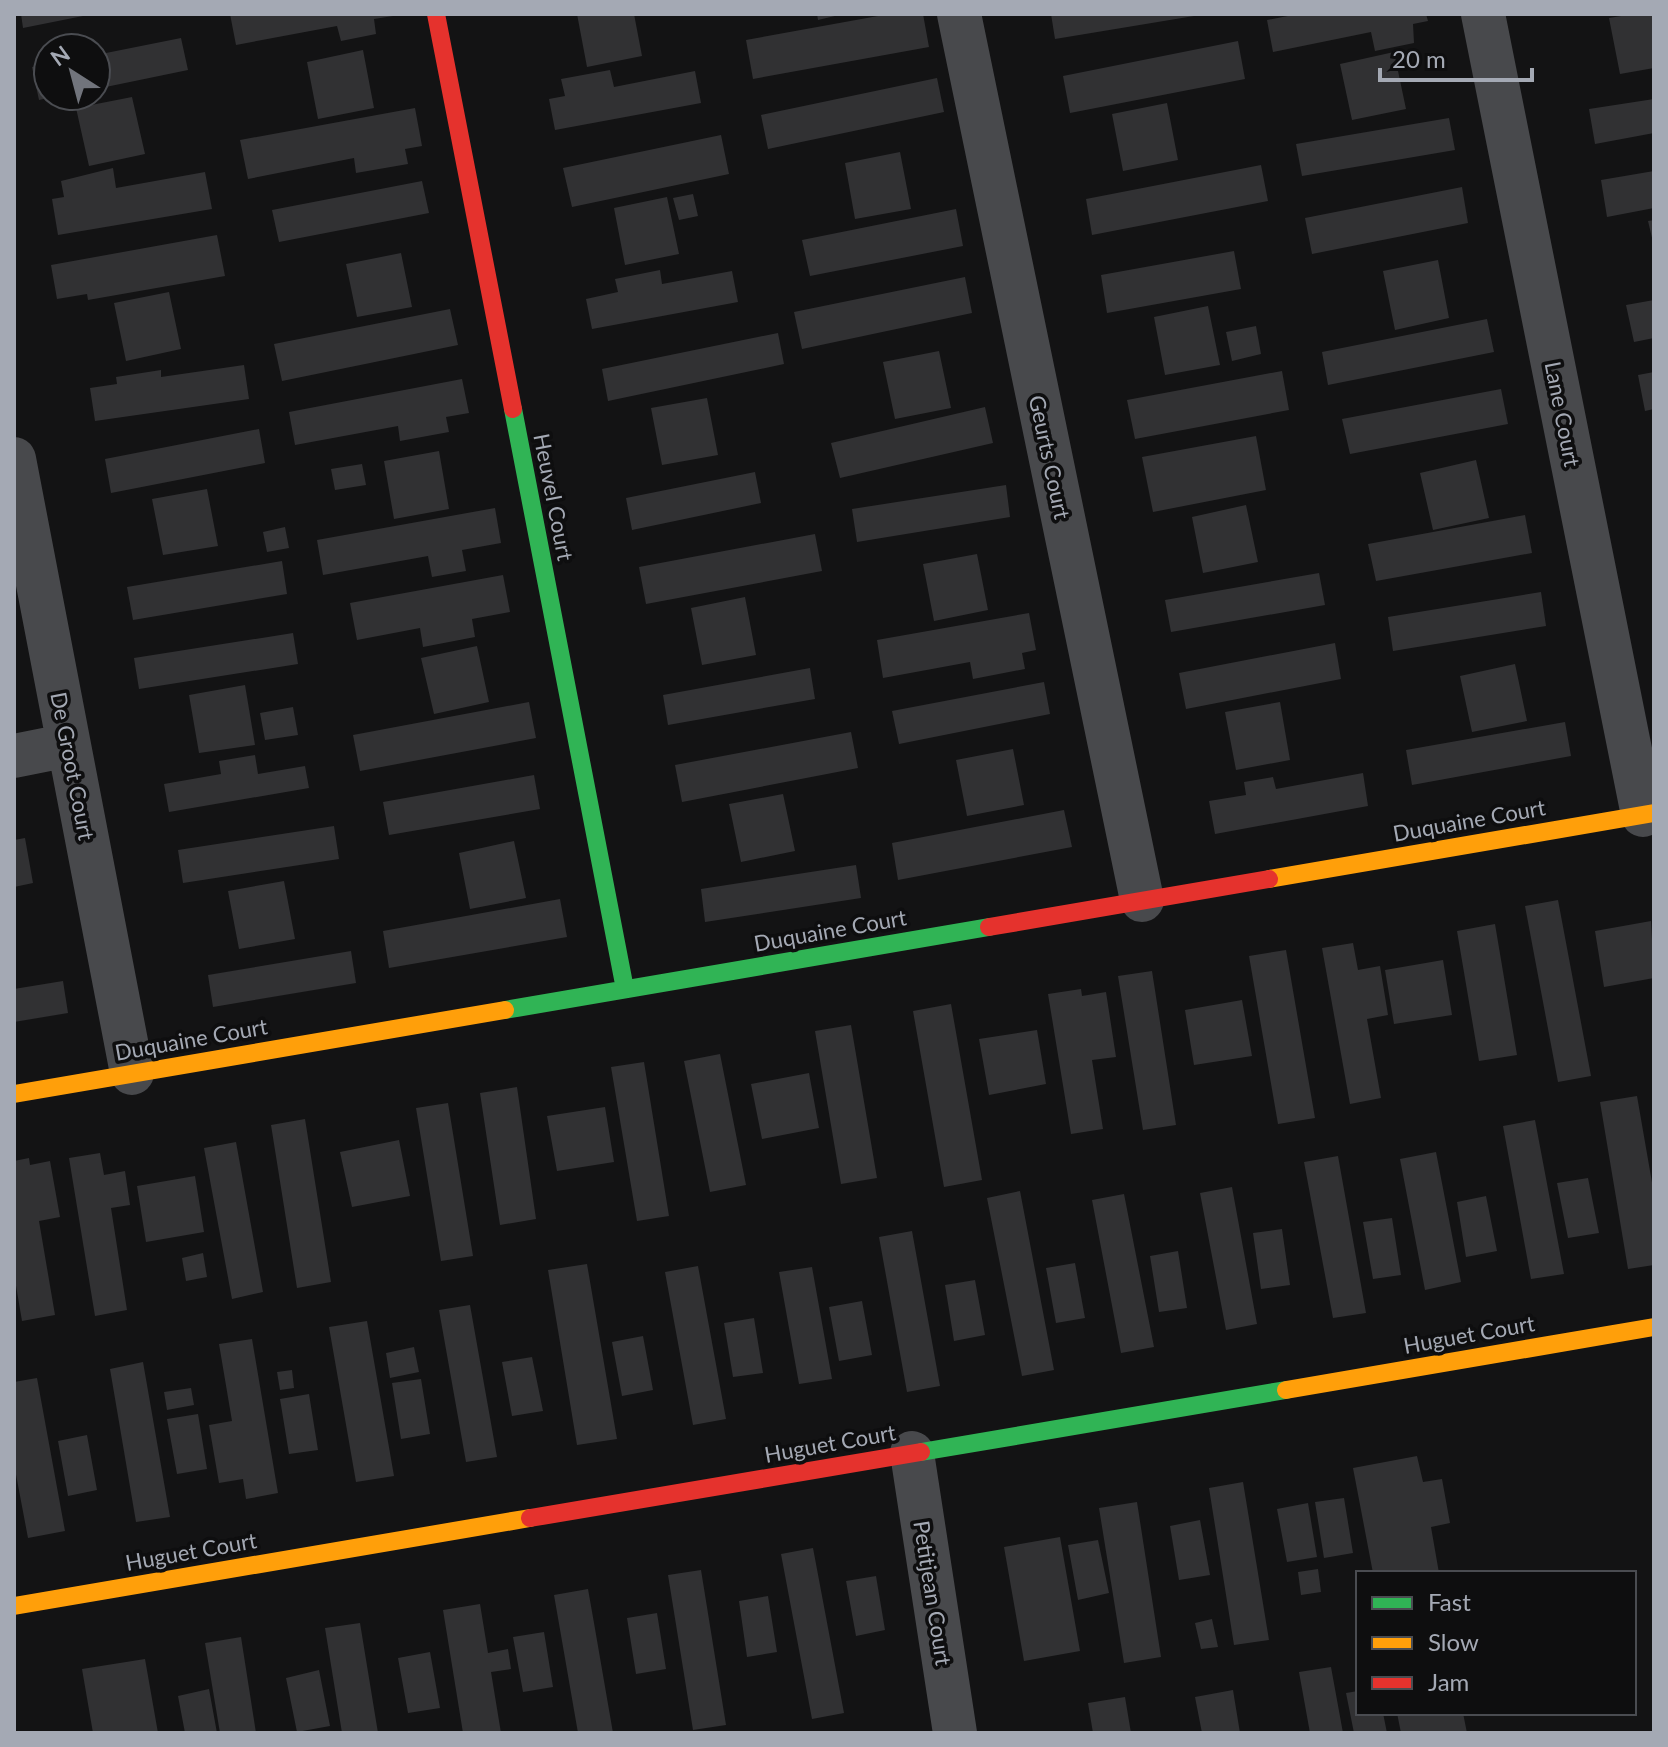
<svg xmlns="http://www.w3.org/2000/svg" width="1668" height="1747" font-family="Lato,sans-serif">
<style>
.building{fill:#313133}
.lines{fill:none;stroke-linecap:round;stroke-linejoin:round}
.street{stroke:#48494c;stroke-width:44}
.fast{stroke:#30b455;stroke-width:18}
.slow{stroke:#ff9f0a;stroke-width:18}
.jam{stroke:#e5322d;stroke-width:18}
.labels{text-anchor:middle;dominant-baseline:central;stroke-width:7;stroke-linejoin:round;paint-order:stroke}
.street-label{font-size:22px;fill:#a4a9b4;stroke:#0e0e0f}
</style>
<rect width="100%" height="100%" fill="#131314"/>
<!-- building -->
<path class="building" d="M21 14H88V15L23 28Z
M230 14H393V16L374 19 376 34 341 41 337 26 236 45Z
M577 14H634L642 56 587 67Z
M817 14H839V15L818 20Z
M889 14H923L929 47 753 79 746 40Z
M1051 14H1194V16L1055 39Z
M1298 14H1426L1428 21 1413 24 1414 43 1375 51 1371 32 1273 52 1267 20Z
M1633 14H1654V68L1620 74 1609 18Z
M181 38 188 70 96 89V55Z
M1238 41 1245 79 1070 113 1063 76Z
M85 42 86 48H60V47Z
M363 50 374 108 318 119 307 62Z
M1394 52 1406 109 1352 120 1340 64Z
M48 64V98L39 100 32 67Z
M610 70 614 87 695 71 701 103 555 130 549 99 565 96 561 79Z
M937 78 944 112 768 149 761 115Z
M132 97 145 154 89 166 76 108Z
M1654 99V133L1595 144 1589 109Z
M1167 103 1178 160 1123 171 1112 114Z
M415 108 422 146 405 149 408 164 356 173 354 158 248 179 240 140Z
M1449 118 1455 150 1302 176 1296 144Z
M721 135 729 174 572 207 563 168Z
M900 152 911 209 855 219 845 163Z
M1261 165 1268 201 1092 235 1086 199Z
M113 168 116 188 205 172 212 209 58 235 52 199 64 197 61 181Z
M1654 171V208L1607 217 1601 180Z
M422 181 429 213 279 242 272 210Z
M1462 187 1468 223 1312 254 1305 218Z
M693 194 698 216 679 220 673 198Z
M667 197 679 254 625 265 614 208Z
M956 209 963 246 810 276 802 240Z
M1654 220V242H1653L1648 221Z
M217 235 225 276 88 300 87 294 57 299 51 265Z
M1234 251 1241 289 1107 313 1101 275Z
M401 253 412 307 357 317 346 264Z
M1438 260 1449 318 1395 330 1383 271Z
M660 270 662 284 732 271 738 302 592 329 586 299 618 292 615 279Z
M965 277 972 313 802 349 794 312Z
M169 292 181 349 126 361 114 303Z
M1654 300V338L1634 342 1626 305Z
M1208 306 1220 365 1165 375 1154 317Z
M450 309 458 345 282 381 274 344Z
M1487 319 1494 352 1328 385 1322 352Z
M1256 326 1261 354 1232 361 1226 332Z
M778 333 784 364 608 401 602 369Z
M939 351 951 408 895 419 883 362Z
M244 365 249 399 95 421 90 388 117 384 116 377 161 370V377Z
M1282 371 1289 410 1135 439 1127 400Z
M1654 372V409L1645 411 1638 375Z
M462 379 469 413 446 417 449 432 400 441 398 426 295 445 289 412Z
M1501 389 1508 424 1350 454 1342 419Z
M707 398 718 455 662 465 651 408Z
M985 407 993 443 840 478 831 443Z
M259 429 265 463 111 493 105 459Z
M1256 436 1266 490 1153 512 1142 457Z
M439 451 449 509 394 519 384 461Z
M1476 460 1489 518 1433 530 1420 473Z
M362 464 366 485 335 490 331 469Z
M755 472 761 503 632 530 626 498Z
M1006 485 1010 517 857 542 852 509Z
M207 489 218 546 163 555 152 499Z
M1246 505 1258 562 1203 573 1192 517Z
M495 508 501 543 462 550 466 571 432 577 428 556 323 575 317 540Z
M1525 515 1532 553 1376 581 1368 544Z
M285 527 289 548 267 552 263 532Z
M815 534 822 571 646 604 639 567Z
M977 554 988 610 934 621 923 564Z
M282 561 287 594 133 620 127 587Z
M1319 573 1325 605 1171 632 1165 600Z
M503 575 510 612 472 619 475 637 423 647 420 628 357 640 350 603Z
M1541 592 1546 626 1393 651 1388 617Z
M745 597 756 655 702 665 691 608Z
M1029 613 1036 650 1022 653 1025 669 973 679 970 662 883 678 877 640Z
M293 633 298 664 139 689 134 658Z
M1335 643 1341 679 1186 709 1179 673Z
M477 646 489 702 434 714 421 658Z
M1515 664 1527 721 1472 732 1460 676Z
M810 668 815 699 668 725 663 695Z
M1044 682 1050 714 899 744 892 711Z
M245 685 255 745 199 753 189 695Z
M529 702 536 738 360 771 353 735Z
M1280 702 1290 760 1236 770 1225 712Z
M293 707 298 735 265 740 260 713Z
M1565 722 1571 756 1412 785 1406 750Z
M851 732 858 768 682 802 675 765Z
M1013 749 1024 805 967 816 956 760Z
M255 755 258 774 305 766 309 788 169 812 164 784 221 774 219 761Z
M1363 773 1368 806 1215 834 1209 801 1246 795 1244 782 1273 777 1276 789Z
M534 775 540 809 389 835 383 802Z
M783 794 795 851 741 862 729 804Z
M1064 810 1072 847 898 880 892 843Z
M334 826 339 859 183 883 178 850Z
M25 838 33 883 14 887V840Z
M514 841 526 898 470 909 459 853Z
M856 865 861 898 705 922 701 889Z
M284 881 295 939 239 949 228 891Z
M560 899 567 937 389 968 383 931Z
M1558 900 1591 1076 1558 1082 1525 906Z
M1651 921 1654 978 1604 987 1595 931Z
M1495 924 1517 1055 1479 1061 1457 931Z
M1353 943 1358 970 1380 966 1388 1015 1367 1019 1381 1098 1350 1104 1322 948Z
M1286 950 1315 1118 1278 1124 1249 956Z
M351 951 356 983 213 1007 208 975Z
M1443 960 1452 1015 1394 1024 1385 970Z
M1152 971 1176 1125 1143 1130 1118 976Z
M63 981 68 1013 14 1022V989Z
M1081 989 1082 996 1106 992 1116 1057 1092 1060 1103 1129 1071 1134 1048 994Z
M1242 1000 1252 1056 1194 1065 1185 1010Z
M951 1004 982 1180 944 1187 913 1011Z
M851 1025 877 1178 841 1184 815 1031Z
M1037 1030 1046 1084 989 1095 979 1039Z
M720 1054 746 1185 710 1192 684 1061Z
M644 1062 669 1216 637 1221 611 1067Z
M809 1073 819 1128 762 1139 751 1084Z
M517 1087 536 1219 500 1225 480 1093Z
M1637 1096 1654 1194V1265L1628 1269 1600 1102Z
M448 1103 473 1256 441 1261 416 1108Z
M605 1107 614 1162 557 1171 547 1116Z
M305 1119 331 1282 297 1288 271 1125Z
M1535 1120 1564 1274 1531 1279 1503 1126Z
M399 1140 410 1196 352 1207 340 1152Z
M236 1142 263 1292 232 1299 204 1148Z
M1436 1152 1461 1282 1425 1290 1400 1159Z
M100 1153 104 1175 125 1171 130 1205 111 1208 127 1310 95 1316 69 1158Z
M1338 1156 1366 1313 1333 1318 1304 1162Z
M29 1158 30 1165 50 1161 60 1217 39 1221 55 1315 22 1321 14 1274V1161Z
M195 1176 204 1232 146 1242 137 1186Z
M1588 1178 1599 1233 1568 1238 1557 1183Z
M1232 1187 1257 1324 1226 1330 1200 1193Z
M1020 1191 1054 1370 1022 1376 987 1198Z
M1124 1194 1154 1347 1121 1353 1092 1200Z
M1486 1196 1497 1251 1466 1257 1457 1202Z
M1392 1218 1401 1275 1373 1279 1363 1222Z
M1282 1229 1290 1285 1261 1289 1253 1233Z
M912 1231 940 1386 907 1392 879 1237Z
M1178 1251 1187 1308 1159 1312 1150 1256Z
M203 1253 207 1277 186 1281 182 1258Z
M1075 1263 1085 1318 1056 1323 1046 1268Z
M587 1264 617 1439 577 1445 548 1270Z
M698 1266 726 1419 693 1425 665 1272Z
M812 1267 832 1379 799 1384 779 1272Z
M975 1280 985 1335 954 1341 945 1285Z
M862 1301 872 1355 839 1361 829 1307Z
M470 1305 497 1457 466 1462 439 1310Z
M754 1318 763 1373 733 1377 724 1323Z
M367 1321 394 1476 356 1482 329 1327Z
M643 1336 653 1390 622 1396 612 1342Z
M252 1339 278 1493 246 1499 243 1479 219 1483 209 1425 232 1421 219 1344Z
M414 1347 419 1372 390 1378 386 1353Z
M532 1357 543 1411 512 1416 502 1362Z
M143 1362 170 1517 136 1522 110 1369Z
M292 1370 294 1388 280 1390 277 1372Z
M37 1378 65 1531 28 1538 14 1464V1382Z
M421 1379 430 1434 401 1439 392 1383Z
M191 1388 194 1405 167 1410 164 1392Z
M309 1394 318 1450 289 1454 280 1399Z
M198 1414 207 1469 177 1474 167 1419Z
M87 1435 97 1490 68 1496 58 1441Z
M1417 1456 1423 1482 1442 1479 1450 1523 1431 1527 1439 1573H1373L1353 1468Z
M1243 1482 1269 1640 1234 1645 1209 1488Z
M1344 1498 1353 1553 1324 1558 1315 1502Z
M1137 1502 1161 1657 1124 1663 1099 1508Z
M1308 1503 1317 1557 1287 1562 1277 1509Z
M1200 1520 1210 1575 1179 1580 1170 1526Z
M1060 1537 1080 1651 1024 1661 1004 1547Z
M1098 1540 1109 1593 1078 1600 1068 1545Z
M813 1548 844 1713 812 1719 781 1554Z
M1318 1569 1321 1592 1301 1595 1298 1572Z
M701 1570 726 1725 693 1730 668 1575Z
M876 1576 885 1630 856 1636 846 1581Z
M588 1589 594 1623 613 1733H578L554 1595Z
M768 1596 777 1652 747 1657 739 1601Z
M480 1604 488 1653 508 1649 511 1669 491 1672 501 1733H463L443 1610Z
M657 1613 666 1669 636 1674 627 1618Z
M1212 1619 1218 1647 1201 1649 1195 1623Z
M360 1623 378 1733H342L325 1628Z
M544 1632 553 1687 523 1692 513 1637Z
M241 1637 256 1733H220L205 1643Z
M430 1652 440 1708 408 1713 398 1658Z
M145 1659 158 1733H93L82 1669Z
M1331 1667 1343 1733H1310L1299 1672Z
M319 1670 330 1726 297 1732 286 1678Z
M209 1689 217 1733H185L178 1696Z
M1233 1690 1240 1733H1202L1195 1697Z
M1358 1691V1713H1383L1387 1733H1354L1346 1693Z
M1125 1697 1131 1733H1093L1088 1703Z
M1397 1713H1463L1467 1733H1401Z"/>
<g class="lines">
<!-- street -->
<path class="street" d="M959 14 1142 900
M1483 14 1643 815
M14 459 132 1073
M14 756 69 745
M912 1453 955 1733"/>
<!-- fast -->
<path class="fast" d="M513 409 625 989
M505 1010 989 927
M921 1452 1286 1390"/>
<!-- slow -->
<path class="slow" d="M1269 879 1654 813
M14 1094 505 1010
M1286 1390 1654 1327
M14 1606 530 1518"/>
<!-- jam -->
<path class="jam" d="M436 14 513 409
M989 927 1269 879
M530 1518 921 1452"/>
</g>
<g class="labels">
<!-- street labels -->
<g class="street-label">
<text transform="translate(1563 414) rotate(79)">Lane Court</text>
<text transform="translate(1050 457) rotate(78)">Geurts Court</text>
<text transform="translate(554 497) rotate(79)">Heuvel Court</text>
<text transform="translate(73 766) rotate(79)">De Groot Court</text>
<text transform="translate(1469 820) rotate(-10)">Duquaine Court</text>
<text transform="translate(830 930) rotate(-10)">Duquaine Court</text>
<text transform="translate(191 1039) rotate(-10)">Duquaine Court</text>
<text transform="translate(1469 1334) rotate(-10)">Huguet Court</text>
<text transform="translate(830 1443) rotate(-10)">Huguet Court</text>
<text transform="translate(191 1551) rotate(-10)">Huguet Court</text>
<text transform="translate(933 1593) rotate(81)">Petitjean Court</text>
</g>
</g>
<!-- border -->
<rect width="1668" height="1747" fill="none" stroke="#a4a9b4" stroke-width="32"/>
<!-- legend -->
<rect x="1356" y="1571" width="280" height="144" fill="#0e0e0f" stroke="#4a4c51" stroke-width="2"/>
<rect x="1372" y="1597" width="40" height="12" fill="#30b455" stroke="#4a4c51" stroke-width="2"/>
<text x="1428" y="1611" font-size="24" fill="#a4a9b4">Fast</text>
<rect x="1372" y="1637" width="40" height="12" fill="#ff9f0a" stroke="#4a4c51" stroke-width="2"/>
<text x="1428" y="1651" font-size="24" fill="#a4a9b4">Slow</text>
<rect x="1372" y="1677" width="40" height="12" fill="#e5322d" stroke="#4a4c51" stroke-width="2"/>
<text x="1428" y="1691" font-size="24" fill="#a4a9b4">Jam</text>
<!-- north arrow -->
<g transform="translate(72 72) rotate(324)"><circle r="38" fill="#0e0e0f" stroke="#4a4c51" stroke-width="2"/>
<path d="M0-6L14 30L0 20L-14 30Z" fill="#71747c"/>
<text y="-12" font-size="22" font-weight="bold" text-anchor="middle" fill="#a4a9b4">N</text>
</g>
<!-- scale -->
<path d="M1380 68v12h152v-12" fill="none" stroke="#a4a9b4" stroke-width="4"/>
<text x="1392" y="68" font-size="24" fill="#a4a9b4" stroke="#0e0e0f" stroke-width="6" paint-order="stroke">20 m</text>
</svg>
